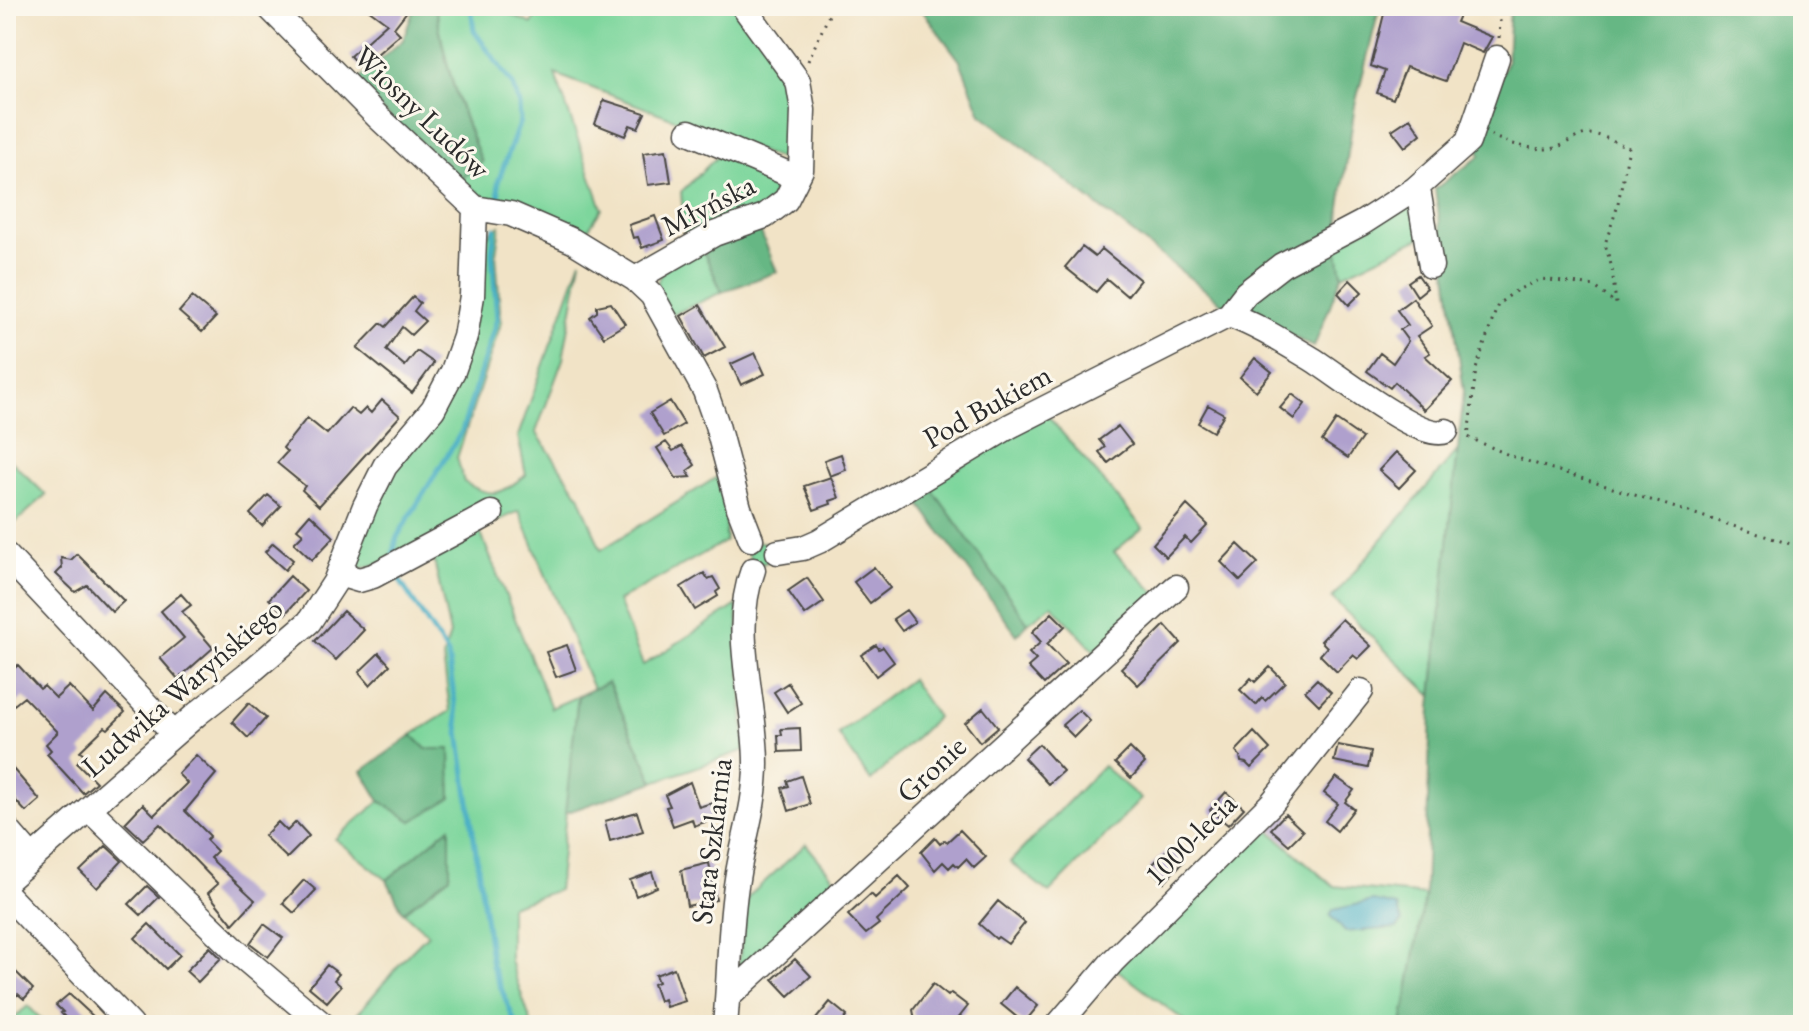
<svg xmlns="http://www.w3.org/2000/svg" width="1809" height="1031" font-family="'EB Garamond',serif">
<style>
.green{fill:#7dd69c;stroke:#548064;stroke-width:2}
.forest{fill:#66b784;stroke:#487158;stroke-width:2}
.water{fill:#45adc4;stroke:#386c78;stroke-width:2}
.lines{fill:none;stroke-linecap:round;stroke-linejoin:round}
.stream{stroke:#45adc4;stroke-width:5}
.building{fill:#afa0cd}
.minor-casing{stroke:#494742;stroke-width:27}
.path{stroke:#494742;stroke-width:3;stroke-dasharray:2 6;stroke-linecap:butt}
.minor{stroke:#fff;stroke-width:24}
.labels{text-anchor:middle;dominant-baseline:central;stroke-width:6;stroke-linejoin:round;paint-order:stroke}
.street-label{font-size:30px;fill:#2b2b2b;stroke:#fbf7ec}
</style>
<rect width="100%" height="100%" fill="#fbf7ec"/>
<filter id="ink" filterUnits="userSpaceOnUse"><feTurbulence type="fractalNoise" baseFrequency=".0125" numOctaves="2"/><feDisplacementMap in="SourceGraphic" scale="16" xChannelSelector="R" yChannelSelector="G"/><feConvolveMatrix kernelMatrix="1 2 1 2 8 2 1 2 1" color-interpolation-filters="sRGB"/></filter>
<filter id="wash" filterUnits="userSpaceOnUse"><feTurbulence type="fractalNoise" baseFrequency=".006" numOctaves="4" result="noise"/><feDisplacementMap in="SourceGraphic" scale="32" xChannelSelector="R" yChannelSelector="G"/><feGaussianBlur stdDeviation="1.8" result="paint"/><feColorMatrix in="noise" values="0 0 0 0 0 0 0 0 0 0 0 0 0 0 0 0 0 1.4 0 .05"/><feComposite in="paint" operator="in"/></filter>
<g filter="url(#wash)">
<rect width="100%" height="100%" fill="#f1e3c6"/>
<!-- green -->
<path class="green" d="M436 6H493L532 24 539 6H737L794 84 796 165 555 74 602 208 584 236 483 198 460 179 482 162C460 111 443 61 436 6Z
M723 151 784 181 775 202 685 241 681 192Z
M1405 203 1419 206 1426 235 1342 275 1337 246Z
M500 226 496 253 501 323 457 458 464 482C494 500 500 494 526 475L518 436 581 260 563 359 536 432 579 495 601 550 725 472 726 541 618 601 643 665 737 605 745 750 654 782 608 683 593 689 519 511 479 529 551 708 578 696 558 890 510 906V961L532 1025H348L409 953 428 934 403 912 450 876 449 828 387 880 335 839 380 801 412 821 426 749 412 735 450 711 443 657 450 634 432 551 349 571 398 461 448 403 481 243 491 231Z
M701 246 722 292 672 315C667 308 660 300 658 292 651 269 686 255 701 246Z
M1047 415 1143 528 1114 552 1159 596 1097 654 1052 605 1028 623 929 485Z
M1458 450 1432 696 1332 598Z
M6 456 46 495 6 531Z
M749 553a11 11 0 1 1 22 0a11 11 0 1 1-22 0Z
M911 679 937 717 871 781 838 734Z
M1103 766 1141 799 1049 893 1010 862Z
M1262 824 1333 886 1425 895 1402 1025H1190L1116 969Z
M806 844 842 888 737 975 748 897Z
M28 1006 47 1025H6V1024Z"/>
<!-- forest -->
<path class="forest" d="M415 6H436C443 63 460 110 482 162L460 179 353 84 403 40Z
M919 6H1380L1355 105 1340 207 1337 246 1342 275 1314 347 1223 304 981 114 960 61Z
M1510 6H1803V1025H1402L1425 895 1431 707 1464 391 1435 189 1480 156 1476 131 1507 61Z
M757 223 777 272 722 292 701 246Z
M929 485 1028 623 1017 635 913 495Z
M608 682 654 782 565 813 578 696Z
M412 735 426 749H450L451 798 412 821 380 801 362 771Z
M450 827V876L403 912 387 880Z"/>
<!-- water -->
<path class="water" d="M1373 901 1397 906 1402 922 1397 928 1345 932 1330 915 1333 910Z"/>
<g class="lines">
<!-- stream -->
<path class="stream" d="M471 6 474 31 513 85 519 105 520 121 498 182 499 197
M393 554 397 537 462 431 497 319 492 252 495 228
M396 575 448 654 492 966 516 1025"/>
</g>
<g id="blocks">
<!-- building -->
<path class="building" d="M364 6H411L394 28 400 34 361 68 350 56 387 23Z
M1386 6H1463L1456 22 1492 37 1483 53 1460 43 1446 81 1406 67 1393 99 1377 93 1385 71 1371 66Z
M604 100 645 113 638 128 630 125 625 136 595 124Z
M1410 118 1421 134 1405 147 1392 130Z
M666 150 671 182 648 185 643 153Z
M655 216 664 240 642 248 638 237 633 238 629 225Z
M1082 247 1095 257 1102 249 1140 280 1127 296 1107 279 1096 292 1065 267Z
M1418 275 1427 288 1417 296 1408 282Z
M1350 280 1362 292 1349 305 1338 293Z
M192 297 216 317 202 332 179 312Z
M413 297 420 303 414 311 425 321 411 335 402 327 386 350 405 366 417 351 434 363 412 393 357 348 381 323 386 327Z
M1413 298 1432 326 1417 336 1430 353 1425 356 1452 381 1424 410 1395 382 1390 388 1367 371 1380 353 1393 363 1408 341 1400 330 1408 325 1397 310Z
M611 303 625 324 604 337 590 317 597 312V306Z
M700 305 725 347 704 358 681 316Z
M755 353 765 374 741 385 731 364Z
M1255 358 1272 372 1256 391 1240 377Z
M1292 394 1305 404 1294 419 1280 408Z
M382 400 400 416 319 506 302 490 305 486 277 463 287 452 283 448 307 418 327 434 350 408 359 415 366 408 371 413Z
M670 401 684 424 664 436 650 413Z
M1208 405 1224 414 1213 432 1198 423Z
M1336 420 1362 438 1348 458 1322 441Z
M1118 426 1132 444 1108 463 1099 452 1105 447 1099 440Z
M666 442 673 451 682 446 695 465 687 471 691 477 676 478 657 448Z
M1396 452 1416 470 1399 488 1379 470Z
M841 454 846 470 830 476 824 460Z
M831 477 839 498 830 501 831 504 814 510 804 486Z
M268 495 281 506 262 526 250 514Z
M1187 505 1208 525 1191 543 1185 537 1166 557 1153 544Z
M310 514 334 537 312 560 294 543 303 534 297 529Z
M273 543 293 560 285 570 265 552Z
M1238 544 1258 563 1240 581 1221 562Z
M77 554 124 601 112 612 87 585 75 592 56 574 62 568 61 558 71 560Z
M874 567 890 588 870 603 854 582Z
M704 573 708 579 713 577 720 589 716 592 718 596 695 610 681 587Z
M290 576 306 591 285 614 269 599Z
M807 578 824 602 805 615 788 591Z
M181 594 191 605 182 612 213 648 178 679 160 658 184 638 161 611Z
M906 610 915 622 902 631 893 619Z
M343 611 364 630 336 660 315 641Z
M1052 613 1065 626 1047 644 1066 664 1044 684 1028 667 1036 660 1029 653 1041 642 1032 632Z
M1342 619 1371 646 1358 659 1353 655 1337 672 1320 655 1327 647 1321 641Z
M1165 625 1181 643 1138 685 1121 668Z
M567 645 576 670 556 677 546 652Z
M876 645 879 649 883 647 894 662 876 676 861 655Z
M379 653 390 665 370 685 359 672Z
M18 665 40 689 44 686 56 698 69 686 93 711 107 695 125 712 108 729 105 727 80 751 84 754 77 763 96 782 83 793 47 754 51 750 46 744 58 732 24 697 14 705 6 696V676Z
M1270 667 1285 682 1265 701 1262 698 1256 705 1240 690 1251 678 1255 682Z
M1317 679 1331 692 1319 705 1305 691Z
M788 683 801 703 787 712 774 692Z
M249 703 266 718 248 738 232 722Z
M983 708 998 727 980 742 965 723Z
M1079 710 1090 721 1074 737 1062 725Z
M800 728 801 751 779 752 778 735H782L781 729Z
M1254 732 1270 749 1251 768 1246 763 1241 762 1240 756 1236 751Z
M1039 744 1063 771 1048 784 1024 758Z
M1338 745 1371 751 1368 768 1334 761Z
M1130 748 1145 763 1131 778 1115 763Z
M196 755 216 774 185 811 210 836 206 840 217 851 210 858 255 900 233 924 208 893 218 884 160 824 143 840 125 823 143 804 154 815 183 787 187 783 178 774Z
M6 761 40 800 26 812 6 790Z
M801 776 810 804 789 811 782 788 789 786 787 781Z
M1336 777 1354 790 1345 802 1354 809 1337 831 1325 821 1338 804 1324 793Z
M690 782 699 807 711 803 716 818 694 826 692 819 673 826 666 807 670 806 665 795Z
M1226 792 1244 808 1228 825 1210 810Z
M637 812 643 831 610 841 605 821Z
M1285 814 1303 831 1289 845 1271 829Z
M278 822 287 831 296 822 309 836 287 858 264 836Z
M960 830 986 857 974 868 966 859 958 867 954 863 949 868 943 862 935 870 921 852 935 838 940 844 945 840 947 842Z
M106 846 122 861 97 888 80 871Z
M1169 848 1183 862 1164 882 1149 868Z
M709 863 716 900 687 906 681 870Z
M652 872 657 887 636 896 630 880Z
M899 876 910 888 876 920 879 924 866 934 848 915 871 894 875 898Z
M304 880 316 890 294 913 283 903Z
M147 886 159 897 141 915 129 904Z
M998 901 1025 923 1008 944 998 937 996 939 979 924Z
M149 924 180 955 166 969 135 938Z
M264 924 283 938 268 957 250 943Z
M210 947 221 958 198 982 186 971Z
M795 959 811 976 789 996 773 979Z
M6 962 33 989 24 999 18 994 6 1004Z
M327 965 339 974 334 980 341 986 327 1002 309 987Z
M674 968 685 1001 666 1007 664 999 659 1001 653 984 658 982 655 975Z
M933 984 948 996 951 993 968 1006 953 1025H921L915 1020 913 1010Z
M1015 987 1038 1006 1024 1023 1001 1004Z
M69 994 96 1019 89 1025H72L61 1013 63 1012 56 1005Z
M830 1002 847 1016 840 1025H811Z"/>
</g>
</g>
<g filter="url(#ink)">
<use href="#blocks" fill-opacity="0" stroke="#494742" stroke-width="2"/>
<g class="lines">
<defs>
<path id="minor" d="M268 6 379 118 475 208 511 214 573 241 635 279 652 295 705 391 717 425 739 508 751 539
M689 132 786 173 795 182
M1415 189 1419 195 1431 266
M635 279 714 234 765 216 786 200 801 170 803 110 798 81 743 6
M1229 315C1259 326 1285 343 1312 359 1337 374 1420 442 1446 431
M778 552 803 548 819 541 1010 426 1229 315 1246 293 1282 265 1362 223 1415 189 1468 142 1497 58
M6 555 174 734
M339 574 359 580 373 576 491 513
M89 809 238 953 323 1025
M6 828 32 858
M6 881 197 714 254 669 309 622 335 582 365 506 385 466 433 409 453 371 465 337 472 296 475 208
M6 894 131 1025
M728 997 1176 587
M725 1025C730 976 729 927 737 879 743 840 756 804 756 764 756 700 730 631 753 570
M1058 1025 1113 961 1272 803 1361 691"/>
</defs>
<!-- minor casing -->
<use href="#minor" class="minor-casing"/>
<!-- path -->
<path class="path" d="M1499 38 1501 6
M808 61 833 6
M1491 135C1505 144 1543 153 1558 147 1567 143 1578 135 1587 134 1601 134 1616 142 1629 148L1617 208 1605 244 1612 268 1616 304 1594 286 1541 279 1517 290 1498 304 1476 369 1468 437 1511 456 1803 548"/>
<!-- minor -->
<use href="#minor" class="minor"/>
</g>
</g>
<g class="labels">
<!-- street labels -->
<g class="street-label">
<text transform="translate(422 112) rotate(44)">Wiosny Ludów</text>
<text transform="translate(708 205) rotate(-27)">Młyńska</text>
<text transform="translate(987 406) rotate(-29)">Pod Bukiem</text>
<text transform="translate(182 687) rotate(-41)">Ludwika Waryńskiego</text>
<text transform="translate(931 769) rotate(-43)">Gronie</text>
<text transform="translate(1190 839) rotate(-45)">1000-lecia</text>
<text transform="translate(711 841) rotate(-83)">Stara Szklarnia</text>
</g>
</g>
<!-- margin -->
<rect width="1809" height="1031" fill="none" stroke="#fbf7ec" stroke-width="32"/>
</svg>
